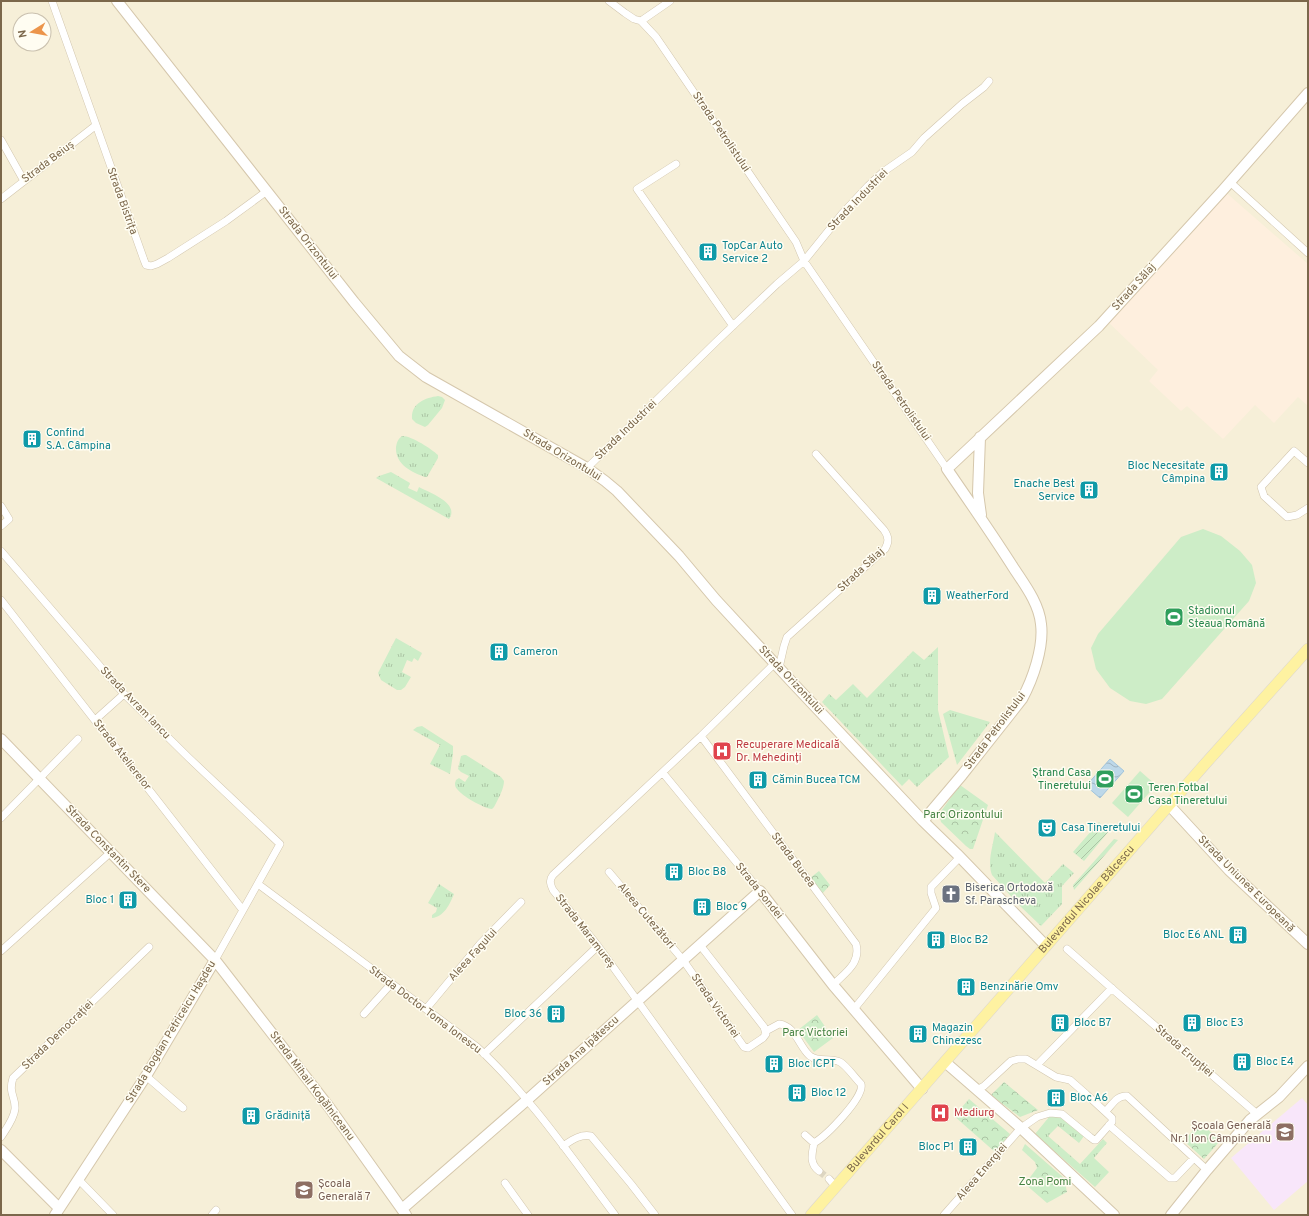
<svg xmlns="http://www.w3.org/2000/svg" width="1309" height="1216" font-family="Overpass,sans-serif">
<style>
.residential{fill:#f6efd8;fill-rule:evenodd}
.commercial{fill:#feefde}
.education{fill:#f8e6fa}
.grass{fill:url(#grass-tufts)}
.park{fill:url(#park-crowns)}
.garden{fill:url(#garden-furrows)}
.pitch{fill:#cdedc7}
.water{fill:url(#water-waves);stroke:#a2c5dc}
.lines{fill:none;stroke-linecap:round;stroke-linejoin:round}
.street-tunnel{stroke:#ddd6c2;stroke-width:7;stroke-dasharray:7 3.5;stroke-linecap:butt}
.street-casing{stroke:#d2c6ae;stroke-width:8}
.secondary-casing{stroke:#d5c7ac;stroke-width:12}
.primary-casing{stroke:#ddd7d0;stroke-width:12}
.street{stroke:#fff;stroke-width:7}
.secondary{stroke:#fff;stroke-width:10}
.primary{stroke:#fef2a1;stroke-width:11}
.labels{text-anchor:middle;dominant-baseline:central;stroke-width:3;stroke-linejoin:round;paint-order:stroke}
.street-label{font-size:11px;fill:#7b674b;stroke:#fffdf2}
.culture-label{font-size:11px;fill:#0d838f;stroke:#fffdf2;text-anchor:start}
.leisure-label{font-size:11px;fill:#27864d;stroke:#fffdf2;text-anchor:start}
.health-label{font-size:11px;fill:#be3a42;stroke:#fffdf2;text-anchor:start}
.park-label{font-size:11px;fill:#458242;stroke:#fffdf2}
.worship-label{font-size:11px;fill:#5b616d;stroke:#fffdf2;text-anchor:start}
.education-label{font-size:11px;fill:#785e54;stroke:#fffdf2;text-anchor:end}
</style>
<defs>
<pattern id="grass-tufts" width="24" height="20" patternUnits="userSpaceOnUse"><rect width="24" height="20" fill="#cdedc7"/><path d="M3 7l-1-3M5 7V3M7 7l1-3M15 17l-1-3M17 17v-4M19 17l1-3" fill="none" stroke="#abc4a4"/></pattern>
<pattern id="park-crowns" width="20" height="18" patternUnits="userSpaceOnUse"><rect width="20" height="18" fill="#cdedc7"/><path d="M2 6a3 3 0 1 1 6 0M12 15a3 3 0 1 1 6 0" fill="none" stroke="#abc4a4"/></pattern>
<pattern id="garden-furrows" width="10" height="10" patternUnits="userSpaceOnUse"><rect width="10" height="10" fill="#cdedc7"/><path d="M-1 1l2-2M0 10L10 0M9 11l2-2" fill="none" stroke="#abc4a4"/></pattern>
<pattern id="water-waves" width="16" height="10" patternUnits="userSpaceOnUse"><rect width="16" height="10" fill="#bdd8e9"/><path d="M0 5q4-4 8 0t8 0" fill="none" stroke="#9fb3bf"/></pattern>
</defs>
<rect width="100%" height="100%" fill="#fefbea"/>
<!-- residential -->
<path class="residential" d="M1 1H1308V1215H1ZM20 20H44V44H20Z"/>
<!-- commercial -->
<path class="commercial" d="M1223 190 1308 264V406L1298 397 1274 423 1255 405 1223 439 1187 406 1181 411 1149 381 1158 370 1105 319Z"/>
<!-- education -->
<path class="education" d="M1302 1098 1308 1105V1181L1274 1210 1231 1158Z"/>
<!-- grass -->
<path class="grass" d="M438 396 442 397 445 400 442 408 428 425 425 427 416 423 412 419C411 403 425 398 438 396Z
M402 436C410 435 432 449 438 455V458L427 477H425C411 472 395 464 396 447 397 442 398 439 402 436Z
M391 472 410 483 408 488 417 492 419 487C430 493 460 503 449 519L376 478 379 476Z
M396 638 422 653 418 661 414 658 412 662 407 660 402 672 411 677 405 687 401 690H397L381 680 378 673Z
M938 647V710L949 757 917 787 909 779 902 786 822 702 829 694 836 700 853 684 867 698 913 651 924 660Z
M950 710 990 722 957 765 943 714Z
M422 726 453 746V754L450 774 430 764 440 745 413 730 417 727Z
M464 755H466L501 777 504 781C504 789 498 799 494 807L492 809C483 808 462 796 457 789 455 787 455 785 455 783L456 780 459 778 465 782 469 776 461 772 458 769 461 756Z
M995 832 1045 883 1063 864 1074 873 1062 886V904L1041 926 1019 905 992 875C987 862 993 846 995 832Z
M439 884 454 894C450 904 444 917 432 918V915L436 912 437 908 428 903Z
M1059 1115 1084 1136 1079 1143 1058 1126 1048 1136 1080 1164 1103 1139 1107 1143 1094 1158 1109 1172 1095 1187 1035 1134 1049 1117Z"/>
<!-- park -->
<path class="park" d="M960 785 988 805 973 849H970L966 846 941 822 939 814Z
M819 871 830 885 822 894 810 878Z
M817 1015 833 1038 814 1052 798 1030Z
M1004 1082 1038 1110 1020 1117 991 1095Z
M969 1099 1010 1134 995 1152 954 1116Z
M1200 1122 1220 1141 1204 1159 1184 1141Z
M1025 1144 1064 1178 1067 1192 1047 1203 1025 1184 1037 1168 1035 1162 1022 1150Z"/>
<!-- garden -->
<path class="garden" d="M1099 822 1109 831 1084 861 1073 852Z
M1114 839 1118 840 1074 890 1073 885Z"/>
<!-- pitch -->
<path class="pitch" d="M1203 529 1221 536 1240 551 1252 565 1256 583 1249 601 1162 699 1146 704 1130 701 1110 688 1096 669 1091 648 1098 634 1181 537Z
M1140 771 1156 785 1128 817 1112 803Z"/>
<!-- water -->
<path class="water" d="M1110 759 1124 771 1100 798 1086 786Z"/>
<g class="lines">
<!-- street-tunnel -->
<path class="street-tunnel" d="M819 1171 829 1179"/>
<defs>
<path id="street" d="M52 1 144 260 146 265 151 266 157 264 168 258 226 221 267 191
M609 1 625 13 634 19 641 21 656 37 796 242 804 261 947 469
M641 21 670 1
M1 140 24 181
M676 164 637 189 733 326
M1230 182 1308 253
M1 199 95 126
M1308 463 1294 451 1261 487 1264 496 1287 517 1297 515 1308 508
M587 468 718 340 777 284 804 261 842 214 868 186 883 172 912 152 924 138 962 104 984 87 989 81
M1 506 9 519 1 526
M1 551 124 694 189 758 280 844 215 960
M1 600 242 909
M775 663 701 736 553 875C549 880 550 884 553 890L598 946 792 1215
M779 668 784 646 787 637 885 549C889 542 889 537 884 530L816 454
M95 720 124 694
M701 736 856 944C861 963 846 972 833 985
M663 773 760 891
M1 818 78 739
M609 872 683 960 744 1047 748 1048 763 1038 766 1034 764 1027 700 945
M258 884 477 1047C529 1095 572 1158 615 1215
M1067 949 1116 992 1257 1114
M1 951 111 852
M426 1009 480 944 521 902
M854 1009 936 908 931 893V887L960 857
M364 1014 391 984
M766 1031 779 1024C796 1026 799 1047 810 1056 819 1063 830 1057 840 1062 846 1065 855 1078 861 1084 865 1097 826 1136 814 1143L805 1135
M484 1054 598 946
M1037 1065 1112 988
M146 1076 183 1108
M1106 1111C1112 1105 1117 1095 1127 1096L1207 1170
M1109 1125 1170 1178H1175L1194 1158
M1 1137C6 1129 14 1119 15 1109 16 1097 8 1094 13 1078L149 947
M814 1143C812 1154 809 1163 819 1171
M563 1146C572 1140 580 1134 591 1136L631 1184 655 1215
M78 1179 113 1215
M829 1179 836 1187
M505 1183 528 1215
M212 1215 216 1210
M944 1215 1021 1128 1037 1117 1050 1113 1062 1114 1090 1137 1094 1140H1096L1112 1122V1118L1086 1094 1070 1080 1056 1077 1026 1059H1018L1011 1061 984 1086 977 1090"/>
<path id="secondary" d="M117 1 354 302 399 356 426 377 587 468 605 481 617 491 679 556 716 600 791 681 923 821 957 854 1046 946
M980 437 978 493 981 515
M1 739 215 960 329 1107 406 1215
M1169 805 1229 870 1308 944
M923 821 962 775 1022 699C1033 679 1044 647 1041 624 1039 603 1024 584 1013 567 992 534 969 501 947 469L1099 326 1223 190 1308 93
M945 1062 1021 1128 1114 1215
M1 1150 59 1208
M402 1209 527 1100 760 891 833 985 922 1089
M55 1215 146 1076 215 960
M1171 1215 1207 1170 1250 1120 1279 1097 1308 1066"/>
<g id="primary">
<path id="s1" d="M811 1215 1205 764 1308 649"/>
</g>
</defs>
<!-- street casing -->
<use href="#street" class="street-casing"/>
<!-- secondary casing -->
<use href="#secondary" class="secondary-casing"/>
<!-- primary casing -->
<use href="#primary" class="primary-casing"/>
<!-- street -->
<use href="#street" class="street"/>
<!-- secondary -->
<use href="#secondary" class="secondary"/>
<!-- primary -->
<use href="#primary" class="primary"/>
</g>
<!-- icons -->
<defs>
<symbol id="building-square" viewBox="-11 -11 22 22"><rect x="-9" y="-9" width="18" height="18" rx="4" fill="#0f9aa8" stroke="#fffdf2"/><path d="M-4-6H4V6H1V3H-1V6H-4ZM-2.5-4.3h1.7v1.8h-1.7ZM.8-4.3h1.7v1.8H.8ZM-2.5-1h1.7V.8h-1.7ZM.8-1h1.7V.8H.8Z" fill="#fff"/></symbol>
<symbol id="stadium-square" viewBox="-11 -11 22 22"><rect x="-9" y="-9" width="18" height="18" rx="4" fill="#2e9e5b" stroke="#fffdf2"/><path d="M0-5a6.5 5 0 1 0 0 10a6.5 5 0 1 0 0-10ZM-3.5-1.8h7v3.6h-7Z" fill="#fff"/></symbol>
<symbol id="hospital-square" viewBox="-11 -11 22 22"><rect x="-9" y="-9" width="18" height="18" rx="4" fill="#e0444e" stroke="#fffdf2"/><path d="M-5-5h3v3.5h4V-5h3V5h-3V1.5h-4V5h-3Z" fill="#fff"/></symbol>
<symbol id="theatre-square" viewBox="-11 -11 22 22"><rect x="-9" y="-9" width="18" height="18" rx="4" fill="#0f9aa8" stroke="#fffdf2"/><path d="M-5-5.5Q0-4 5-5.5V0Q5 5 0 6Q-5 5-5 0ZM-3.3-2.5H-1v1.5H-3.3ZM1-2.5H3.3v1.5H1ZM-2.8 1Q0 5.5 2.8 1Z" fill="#fff"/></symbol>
<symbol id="church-square" viewBox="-11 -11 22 22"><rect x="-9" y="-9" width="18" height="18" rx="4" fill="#6b7280" stroke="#fffdf2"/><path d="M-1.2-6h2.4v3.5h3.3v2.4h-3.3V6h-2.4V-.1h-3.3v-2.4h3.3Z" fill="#fff"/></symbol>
<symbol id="school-square" viewBox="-11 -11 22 22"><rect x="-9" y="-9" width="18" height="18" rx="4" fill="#8d6e63" stroke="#fffdf2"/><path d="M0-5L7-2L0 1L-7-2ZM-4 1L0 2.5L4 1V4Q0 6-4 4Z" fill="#fff"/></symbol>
</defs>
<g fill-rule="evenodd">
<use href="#building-square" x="697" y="241" width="22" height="22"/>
<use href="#building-square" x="21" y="428" width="22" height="22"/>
<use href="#building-square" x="1208" y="461" width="22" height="22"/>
<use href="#building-square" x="1078" y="479" width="22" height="22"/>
<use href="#building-square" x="921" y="585" width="22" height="22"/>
<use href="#stadium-square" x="1163" y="606" width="22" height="22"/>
<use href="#building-square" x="488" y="641" width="22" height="22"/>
<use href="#hospital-square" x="711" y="740" width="22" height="22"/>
<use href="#stadium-square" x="1094" y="768" width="22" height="22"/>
<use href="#building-square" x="747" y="769" width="22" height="22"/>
<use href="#stadium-square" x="1123" y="783" width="22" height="22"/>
<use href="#theatre-square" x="1036" y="817" width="22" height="22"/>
<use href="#building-square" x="663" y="861" width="22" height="22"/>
<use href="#church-square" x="940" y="883" width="22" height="22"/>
<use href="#building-square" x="117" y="889" width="22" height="22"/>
<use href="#building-square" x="691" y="896" width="22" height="22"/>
<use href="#building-square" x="1227" y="924" width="22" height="22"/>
<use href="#building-square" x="925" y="929" width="22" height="22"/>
<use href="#building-square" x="955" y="976" width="22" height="22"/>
<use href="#building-square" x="545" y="1003" width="22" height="22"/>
<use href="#building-square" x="1049" y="1012" width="22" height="22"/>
<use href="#building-square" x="1181" y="1012" width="22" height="22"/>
<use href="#building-square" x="907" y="1023" width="22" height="22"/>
<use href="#building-square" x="1231" y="1051" width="22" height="22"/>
<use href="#building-square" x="763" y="1053" width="22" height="22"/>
<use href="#building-square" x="786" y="1082" width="22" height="22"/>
<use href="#building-square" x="1045" y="1087" width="22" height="22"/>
<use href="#hospital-square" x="929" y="1102" width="22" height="22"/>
<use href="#building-square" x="240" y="1105" width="22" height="22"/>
<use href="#school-square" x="1274" y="1121" width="22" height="22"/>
<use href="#building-square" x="957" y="1136" width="22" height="22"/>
<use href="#school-square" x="293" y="1179" width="22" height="22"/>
</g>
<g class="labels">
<!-- street labels -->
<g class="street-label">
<text transform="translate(721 132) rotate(56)">Strada Petrolistului</text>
<text transform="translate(48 162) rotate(-37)">Strada Beiuș</text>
<text transform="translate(858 200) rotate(-46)">Strada Industriei</text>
<text transform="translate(122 201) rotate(70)">Strada Bistrița</text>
<text transform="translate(308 243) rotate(52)">Strada Orizontului</text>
<text transform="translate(1134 287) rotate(-48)">Strada Sălaj</text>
<text transform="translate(901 401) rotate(55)">Strada Petrolistului</text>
<text transform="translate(626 430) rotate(-44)">Strada Industriei</text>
<text transform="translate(562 455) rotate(31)">Strada Orizontului</text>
<text transform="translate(861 570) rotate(-43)">Strada Sălaj</text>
<text transform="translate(791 680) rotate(47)">Strada Orizontului</text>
<text transform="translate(135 703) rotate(46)">Strada Avram Iancu</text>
<text transform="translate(995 731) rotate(-53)">Strada Petrolistului</text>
<text transform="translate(122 755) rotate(52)">Strada Atelierelor</text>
<text transform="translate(108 849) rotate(46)">Strada Constantin Stere</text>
<text transform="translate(793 860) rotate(53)">Strada Bucea</text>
<text transform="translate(1246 884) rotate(45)">Strada Uniunea Europeană</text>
<text transform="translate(759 891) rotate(51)">Strada Sondei</text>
<text stroke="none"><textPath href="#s1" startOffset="419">Bulevardul Nicolae Bălcescu</textPath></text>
<text transform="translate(646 916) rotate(50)">Aleea Cutezători</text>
<text transform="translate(585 931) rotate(52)">Strada Maramureș</text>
<text transform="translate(473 955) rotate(-48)">Aleea Fagului</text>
<text transform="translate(715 1006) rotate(55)">Strada Victoriei</text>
<text transform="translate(425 1010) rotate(37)">Strada Doctor Toma Ionescu</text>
<text transform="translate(171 1032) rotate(-59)">Strada Bogdan Petriceicu Hașdeu</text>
<text transform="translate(58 1035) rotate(-44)">Strada Democrației</text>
<text transform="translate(581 1051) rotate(-42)">Strada Ana Ipătescu</text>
<text transform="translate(1184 1051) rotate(41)">Strada Erupției</text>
<text transform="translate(312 1086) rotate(53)">Strada Mihail Kogălniceanu</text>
<text stroke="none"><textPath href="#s1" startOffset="102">Bulevardul Carol I</textPath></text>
<text transform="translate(982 1172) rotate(-49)">Aleea Energiei</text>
</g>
<!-- culture labels -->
<g class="culture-label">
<text x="722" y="246">TopCar Auto<tspan x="722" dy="13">Service 2</tspan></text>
<text x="46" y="433">Confind<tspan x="46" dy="13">S.A. Câmpina</tspan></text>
<text x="1205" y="466" text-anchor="end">Bloc Necesitate<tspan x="1205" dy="13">Câmpina</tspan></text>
<text x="1075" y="484" text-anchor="end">Enache Best<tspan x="1075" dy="13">Service</tspan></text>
<text x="946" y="596">WeatherFord</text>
<text x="513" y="652">Cameron</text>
<text x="772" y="780">Cămin Bucea TCM</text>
<text x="1061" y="828">Casa Tineretului</text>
<text x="688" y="872">Bloc B8</text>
<text x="114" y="900" text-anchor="end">Bloc 1</text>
<text x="716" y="907">Bloc 9</text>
<text x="1224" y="935" text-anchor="end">Bloc E6 ANL</text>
<text x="950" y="940">Bloc B2</text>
<text x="980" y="987">Benzinărie Omv</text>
<text x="542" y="1014" text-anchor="end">Bloc 36</text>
<text x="1074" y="1023">Bloc B7</text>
<text x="1206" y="1023">Bloc E3</text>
<text x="932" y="1028">Magazin<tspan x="932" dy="13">Chinezesc</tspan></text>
<text x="1256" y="1062">Bloc E4</text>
<text x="788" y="1064">Bloc ICPT</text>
<text x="811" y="1093">Bloc 12</text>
<text x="1070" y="1098">Bloc A6</text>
<text x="265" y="1116">Grădiniță</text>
<text x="954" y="1147" text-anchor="end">Bloc P1</text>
</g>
<!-- leisure labels -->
<g class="leisure-label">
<text x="1188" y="611">Stadionul<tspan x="1188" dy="13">Steaua Română</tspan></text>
<text x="1091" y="773" text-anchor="end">Ștrand Casa<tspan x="1091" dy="13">Tineretului</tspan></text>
<text x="1148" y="788">Teren Fotbal<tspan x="1148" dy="13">Casa Tineretului</tspan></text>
</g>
<!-- health labels -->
<g class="health-label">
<text x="736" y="745">Recuperare Medicală<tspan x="736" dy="13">Dr. Mehedinți</tspan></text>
<text x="954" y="1113">Mediurg</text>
</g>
<!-- park labels -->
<g class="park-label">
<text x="963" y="815">Parc Orizontului</text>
<text x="815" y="1033">Parc Victoriei</text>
<text x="1045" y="1182">Zona Pomi</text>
</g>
<!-- worship labels -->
<g class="worship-label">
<text x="965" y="888">Biserica Ortodoxă<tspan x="965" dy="13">Sf. Parascheva</tspan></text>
</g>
<!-- education labels -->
<g class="education-label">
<text x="1271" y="1126">Școala Generală<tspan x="1271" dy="13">Nr.1 Ion Câmpineanu</tspan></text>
<text x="318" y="1184" text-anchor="start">Școala<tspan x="318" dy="13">Generală 7</tspan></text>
</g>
</g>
<!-- border -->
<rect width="1309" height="1216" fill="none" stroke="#7b674b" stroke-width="4"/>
<!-- north arrow -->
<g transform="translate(32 32) rotate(259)"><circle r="19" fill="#fffdf2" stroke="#cac1af"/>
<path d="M0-3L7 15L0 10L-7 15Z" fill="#ec954b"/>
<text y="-6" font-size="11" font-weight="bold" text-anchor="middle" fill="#7b674b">N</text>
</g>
</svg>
